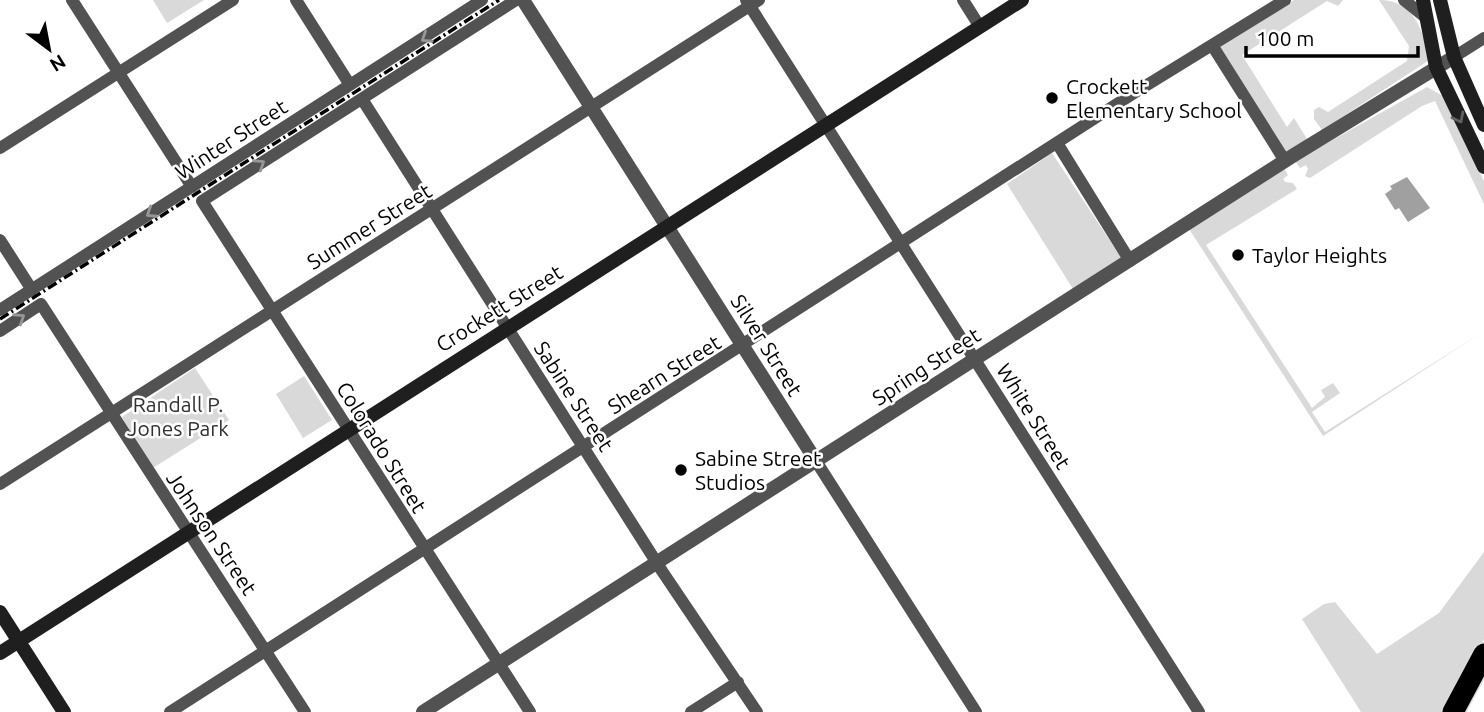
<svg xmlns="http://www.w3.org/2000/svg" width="1484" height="712" font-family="Ubuntu,sans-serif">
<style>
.green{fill:#d9d9d9}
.water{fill:#a0a0a0}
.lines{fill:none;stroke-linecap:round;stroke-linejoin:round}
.motorway-casing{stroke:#dbdbdb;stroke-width:24}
.minor{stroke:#525252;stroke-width:12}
.tertiary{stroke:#525252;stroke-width:14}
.secondary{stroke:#1f1f1f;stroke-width:14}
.motorway{stroke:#000;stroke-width:21}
.rail{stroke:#000;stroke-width:3.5;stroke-dasharray:10 3.5 2 3.5;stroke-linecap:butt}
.oneway{stroke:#979797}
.oneway2{stroke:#626262}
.poi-dot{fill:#000;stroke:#fff;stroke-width:2.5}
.labels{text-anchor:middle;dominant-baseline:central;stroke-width:5;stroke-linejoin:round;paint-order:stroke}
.poi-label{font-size:21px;fill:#000;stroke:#fff;text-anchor:start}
.street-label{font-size:21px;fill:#000;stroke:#fff}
.park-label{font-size:21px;fill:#303030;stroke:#fff}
</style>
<rect width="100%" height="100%" fill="#fff"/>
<!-- green -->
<path class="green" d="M153 0H204L167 23Z
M1294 0H1343L1338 6 1327 1 1242 55 1287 127 1294 118 1307 139 1286 153 1219 47Z
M1379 0C1414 0 1424 30 1428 61L1322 130 1314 119V110L1319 107 1328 112 1407 61 1409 46Z
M1427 87 1443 96 1484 181V204L1435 101 1422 106 1310 178 1305 176 1308 169 1306 165 1300 168 1295 161Z
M1052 153 1122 259 1073 289 1007 184Z
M1284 168 1288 175 1283 179 1285 182 1293 183 1297 189 1206 245 1312 408 1325 397 1321 390 1333 383 1340 393 1312 412 1325 432 1484 331 1323 436 1189 229Z
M195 368 229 420 153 468 122 417Z
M304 376 332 420 303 438 276 394Z
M1484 552V639L1446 712H1361L1302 619 1324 604 1335 602 1377 654 1439 613Z"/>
<!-- water -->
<path class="water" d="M1407 177 1430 208 1408 222 1399 208 1395 210 1385 194 1392 189 1390 186Z"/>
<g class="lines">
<defs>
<path id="motorway" d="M1453 712 1484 654"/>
</defs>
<!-- motorway casing -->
<use href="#motorway" class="motorway-casing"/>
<!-- minor -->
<path class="minor" d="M72 0 192 187
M296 0 350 85
M516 0 202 201 530 712
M746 0 1199 712
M963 0 980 27
M1404 0 1424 16
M1212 45 1285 161
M1454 57 1484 38
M362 99 662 571 757 712
M1057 143 1130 261
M0 148 233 0
M0 240 32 290
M0 310 482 0
M0 331 41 304 305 712
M816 461 976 712
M0 484 759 0
M170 712 1134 93 1285 0
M691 712 738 682"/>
<!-- tertiary -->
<path class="tertiary" d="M523 0 816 461
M423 712 1294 155 1454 57"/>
<!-- secondary -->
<path class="secondary" d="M1423 0 1436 67 1484 167
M1440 0 1454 57 1484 125
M0 612 64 712
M0 653 1022 0"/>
<!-- motorway -->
<use href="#motorway" class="motorway"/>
<!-- rail -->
<path class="rail" d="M0 319 499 0"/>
</g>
<!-- one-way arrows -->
<defs><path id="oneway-chevron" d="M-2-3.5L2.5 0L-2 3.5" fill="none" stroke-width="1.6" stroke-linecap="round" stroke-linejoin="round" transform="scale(1.75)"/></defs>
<g class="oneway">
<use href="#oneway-chevron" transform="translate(426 38) rotate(147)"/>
<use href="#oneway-chevron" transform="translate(260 164) rotate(-33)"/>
<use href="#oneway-chevron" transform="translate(151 213) rotate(147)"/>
<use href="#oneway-chevron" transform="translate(20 318) rotate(-33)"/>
</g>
<use class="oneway2" href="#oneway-chevron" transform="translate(1459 118) rotate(63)"/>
<!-- markers -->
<g class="poi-dot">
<circle cx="1052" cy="98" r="7"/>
<circle cx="1238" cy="255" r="7"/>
<circle cx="681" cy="470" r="7"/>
</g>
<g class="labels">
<!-- poi labels -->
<g class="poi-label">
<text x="1066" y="86">Crockett<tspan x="1066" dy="24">Elementary School</tspan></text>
<text x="1252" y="255">Taylor Heights</text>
<text x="695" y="458">Sabine Street<tspan x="695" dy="24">Studios</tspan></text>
</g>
<!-- street labels -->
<g class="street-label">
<text transform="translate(231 139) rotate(-33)">Winter Street</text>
<text transform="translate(369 226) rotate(-32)">Summer Street</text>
<text transform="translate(499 308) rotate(-32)">Crockett Street</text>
<text transform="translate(767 345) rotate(58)">Silver Street</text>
<text transform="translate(926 366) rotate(-33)">Spring Street</text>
<text transform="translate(664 374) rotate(-32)">Shearn Street</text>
<text transform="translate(574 396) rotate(57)">Sabine Street</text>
<text transform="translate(1034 416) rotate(58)">White Street</text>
<text transform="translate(382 447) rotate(58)">Colorado Street</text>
<text transform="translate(212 533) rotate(56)">Johnson Street</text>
</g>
<!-- park labels -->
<g class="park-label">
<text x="178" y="404">Randall P.<tspan x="178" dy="24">Jones Park</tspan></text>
</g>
</g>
<!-- north arrow -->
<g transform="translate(49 49) rotate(148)" stroke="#ffffff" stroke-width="5" paint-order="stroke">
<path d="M0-5L12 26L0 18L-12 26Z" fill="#000000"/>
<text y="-10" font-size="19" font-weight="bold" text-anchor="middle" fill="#000000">N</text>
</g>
<!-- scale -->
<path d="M1246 46v10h172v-10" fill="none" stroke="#000000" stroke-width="3.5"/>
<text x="1256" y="46" font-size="21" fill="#000000" stroke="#ffffff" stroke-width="5" paint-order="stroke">100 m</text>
</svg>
